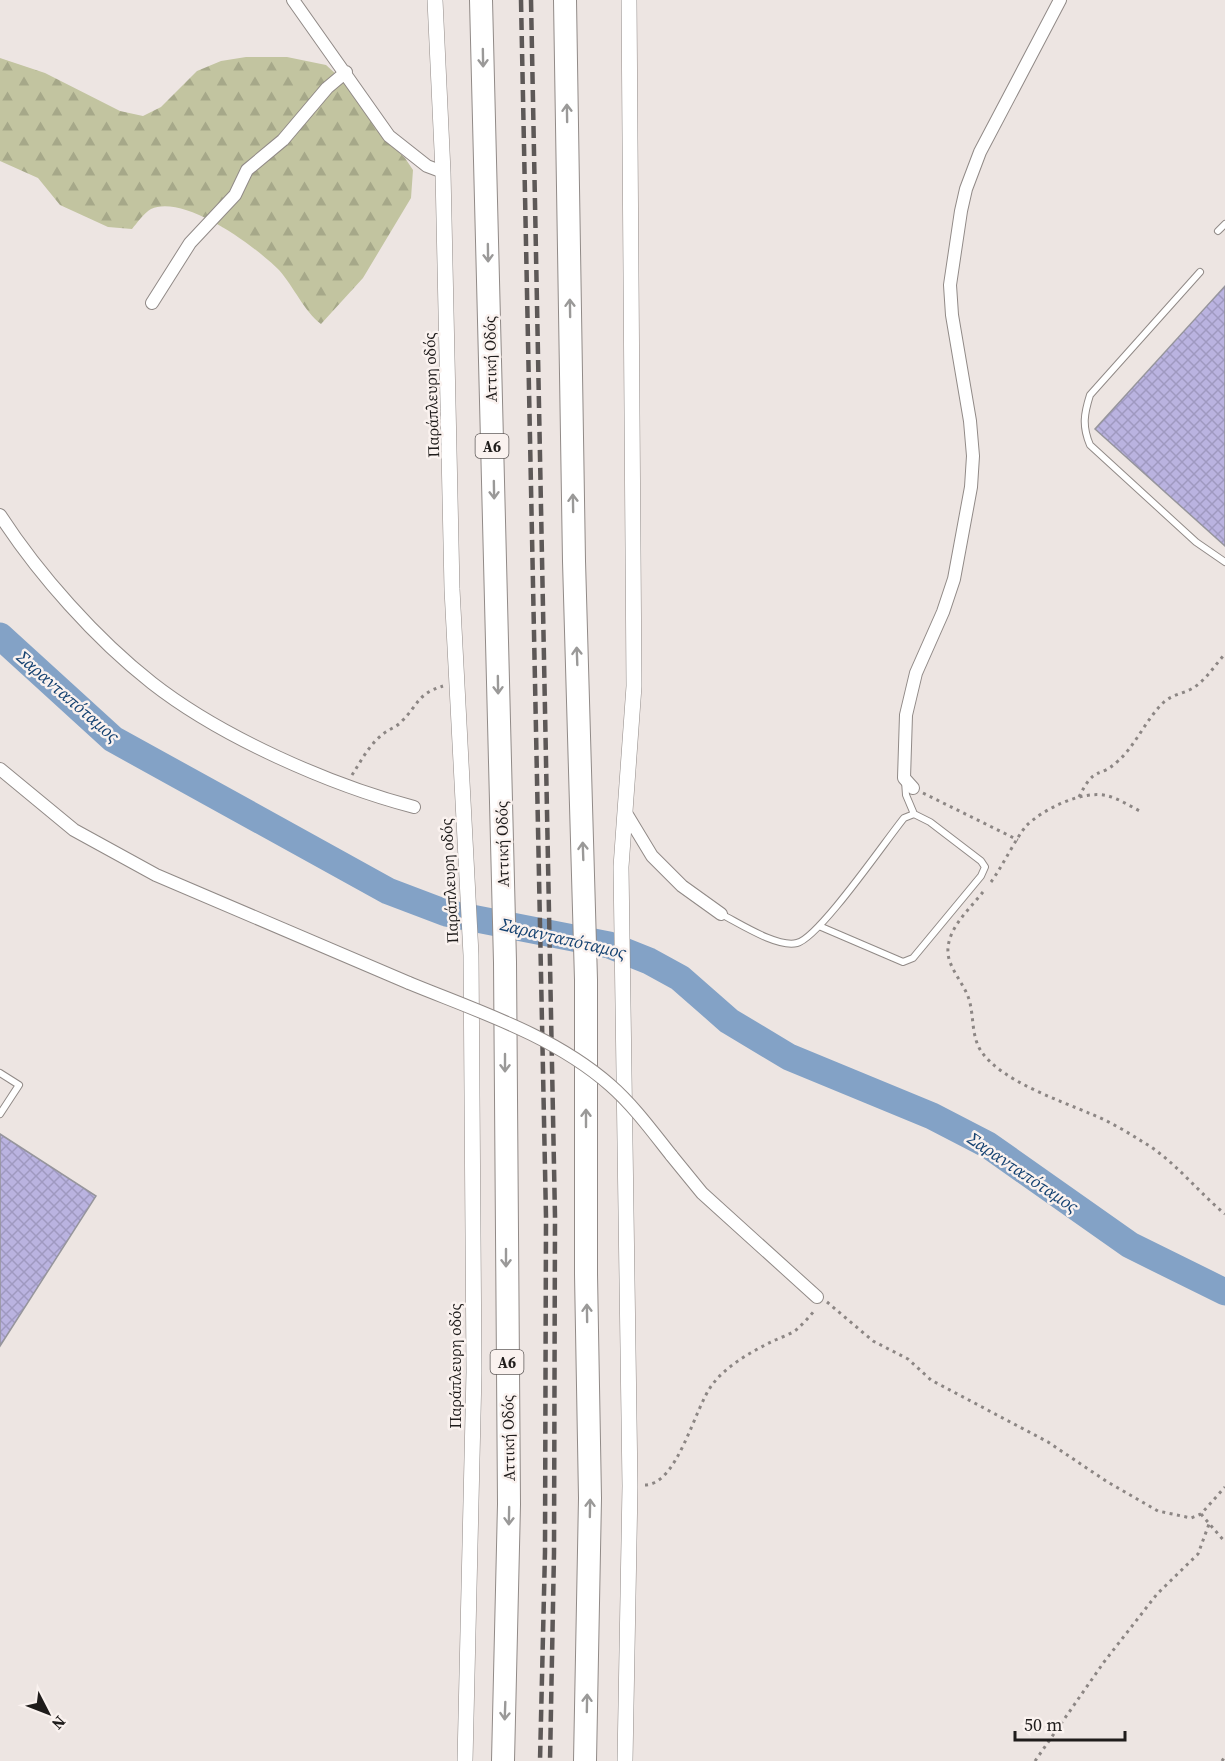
<svg xmlns="http://www.w3.org/2000/svg" width="1225" height="1761" font-family="'Source Serif 4',serif">
<style>
.forest{fill:url(#forest-firs)}
.lines{fill:none;stroke-linecap:round;stroke-linejoin:round}
.river{stroke:#83a2c6;stroke-width:27}
.building{fill:url(#building-cross-hatch);stroke:#96959c;stroke-width:1.5}
.service-casing{stroke:#918a87;stroke-width:8}
.minor-casing{stroke:#918a87;stroke-width:14}
.tertiary-casing{stroke:#918a87;stroke-width:16}
.motorway-casing{stroke:#918a87;stroke-width:24}
.path{stroke:#8c8684;stroke-width:3;stroke-dasharray:3 4.5;stroke-linecap:butt}
.service{stroke:#fff;stroke-width:6}
.minor{stroke:#fff;stroke-width:12}
.tertiary{stroke:#fff;stroke-width:15}
.motorway{stroke:#fff;stroke-width:22}
.rail{stroke:#5d5857;stroke-width:4.5;stroke-dasharray:12 6;stroke-linecap:butt}
.minor-bridge-casing{stroke:#918a87;stroke-width:14;stroke-linecap:butt}
.minor-bridge{stroke:#fff;stroke-width:12}
.oneway{stroke:#9a9998}
.labels{text-anchor:middle;dominant-baseline:central;stroke-width:5;stroke-linejoin:round;paint-order:stroke}
.shield{fill:#faf2ef;stroke:#615c5b;stroke-width:1.5}
.shield-label{font-size:15px;font-weight:bold;fill:#1f1c1b}
.street-label{font-size:16px;fill:#1f1c1b;stroke:#faf2ef}
.water-label{font-size:18px;font-style:italic;fill:#154271;stroke:#faf2ef}
</style>
<defs>
<pattern id="forest-firs" width="22" height="20" patternUnits="userSpaceOnUse" patternTransform="scale(1.5)"><rect width="22" height="20" fill="#c2c4a0"/><path d="M5 1l3.5 6h-7zM16 11l3.5 6h-7z" fill="#a6a889"/></pattern>
<pattern id="building-cross-hatch" width="8" height="8" patternUnits="userSpaceOnUse" patternTransform="scale(1.5)"><rect width="8" height="8" fill="#bab3e0"/><path d="M0 0l8 8M0 8l8-8" fill="none" stroke="#9f99c0"/></pattern>
</defs>
<rect width="100%" height="100%" fill="#ede5e2"/>
<!-- forest -->
<path class="forest" d="M246 57H287L326 65 347 84 379 133 405 158 413 170 411 198 363 278 321 324C304 311 294 287 279 270 256 247 185 194 151 209 144 213 137 223 132 229L108 227 60 205 38 178 0 161V58L45 73 120 111 143 116 161 107 197 71 221 61Z"/>
<g class="lines">
<!-- river -->
<path class="river" d="M0 636 113 739 388 891 446 913 609 945 649 961 680 978 729 1021 789 1057 932 1116 988 1145 1130 1245 1225 1292"/>
</g>
<!-- building -->
<path class="building" d="M1225 286V546L1095 429Z
M0 1134 96 1196 0 1346Z"/>
<g class="lines">
<defs>
<path id="service" d="M1218 231 1225 224
M1200 272 1090 395C1084 414 1082 426 1090 445L1196 542 1225 562
M721 914C739 923 777 948 797 943 819 938 886 840 904 818L914 814
M819 926 903 962 913 958 981 876 985 867 981 861 930 822 914 814 906 795 905 781
M0 1073 19 1085 0 1114"/>
<path id="minor" d="M293 0 389 136 427 166 443 172
M152 303 190 243 235 195 247 170 283 140 327 88 346 72
M0 515C39 575 96 639 152 683 221 737 330 785 414 807
M0 769 74 830 156 875 409 983
M913 788 904 778 906 715 916 673 943 612 954 579 971 487 973 456 970 421 952 315 950 285 961 211 966 189 980 152 1060 0
M626 813 652 856 682 886 721 914
M671 1155 702 1193 817 1297"/>
<path id="tertiary" d="M435 0 443 172 452 589 471 955 474 1372 465 1761
M625 1761 630 1486 621 867 634 686 629 0"/>
<path id="motorway" d="M481 0 505 962 509 1504 503 1761
M565 0 574 561 586 980V1274L590 1498 585 1761"/>
</defs>
<!-- service casing -->
<use href="#service" class="service-casing"/>
<!-- minor casing -->
<use href="#minor" class="minor-casing"/>
<!-- tertiary casing -->
<use href="#tertiary" class="tertiary-casing"/>
<!-- motorway casing -->
<use href="#motorway" class="motorway-casing"/>
<!-- path -->
<path class="path" d="M352 775C361 761 369 745 383 734 389 729 397 727 402 721 419 704 417 694 443 686
M923 793 1018 840
M1079 797C1095 764 1098 780 1118 761 1136 745 1146 719 1164 702 1173 694 1183 694 1193 688 1206 680 1215 665 1225 654
M991 882C1002 867 1016 838 1026 826 1043 809 1084 789 1108 796 1120 799 1131 807 1142 812
M983 892C968 911 940 935 950 962 954 973 962 983 967 994 975 1012 970 1034 981 1051 1001 1081 1059 1100 1091 1114 1109 1121 1127 1132 1143 1142 1174 1160 1197 1191 1225 1214
M827 1302 873 1341 908 1359 931 1380 1048 1442 1106 1481 1158 1511 1191 1518 1201 1514 1225 1487
M645 1485C678 1484 694 1409 712 1385 726 1366 749 1353 771 1342 779 1338 789 1335 796 1330 803 1324 809 1317 815 1310
M1201 1514 1225 1542
M1035 1761 1104 1662 1157 1594 1198 1554 1209 1524
M1222 1761 1225 1756"/>
<!-- service -->
<use href="#service" class="service"/>
<!-- minor -->
<use href="#minor" class="minor"/>
<!-- tertiary -->
<use href="#tertiary" class="tertiary"/>
<!-- motorway -->
<use href="#motorway" class="motorway"/>
<!-- rail -->
<path class="rail" d="M521 0 546 1217 545 1552 540 1761
M531 0 555 1217 554 1553 550 1761"/>
<defs>
<path id="minor-bridge" d="M409 983C477 1011 553 1035 610 1085 633 1105 652 1131 671 1155"/>
</defs>
<!-- minor-bridge casing -->
<use href="#minor-bridge" class="minor-bridge-casing"/>
<!-- minor-bridge -->
<use href="#minor-bridge" class="minor-bridge"/>
</g>
<!-- one-way arrows -->
<defs><path id="oneway-shaft" d="M-6 0H5M1.5-3L5.5 0L1.5 3" fill="none" stroke-width="1.6" stroke-linecap="round" stroke-linejoin="round" transform="scale(1.5)"/></defs>
<g class="oneway">
<use href="#oneway-shaft" transform="translate(483 58) rotate(89)"/>
<use href="#oneway-shaft" transform="translate(567 113) rotate(-91)"/>
<use href="#oneway-shaft" transform="translate(488 253) rotate(89)"/>
<use href="#oneway-shaft" transform="translate(570 308) rotate(-91)"/>
<use href="#oneway-shaft" transform="translate(494 490) rotate(89)"/>
<use href="#oneway-shaft" transform="translate(573 503) rotate(-91)"/>
<use href="#oneway-shaft" transform="translate(577 656) rotate(-92)"/>
<use href="#oneway-shaft" transform="translate(498 685) rotate(89)"/>
<use href="#oneway-shaft" transform="translate(583 851) rotate(-92)"/>
<use href="#oneway-shaft" transform="translate(505 1063) rotate(90)"/>
<use href="#oneway-shaft" transform="translate(586 1118) rotate(-90)"/>
<use href="#oneway-shaft" transform="translate(506 1258) rotate(90)"/>
<use href="#oneway-shaft" transform="translate(587 1313) rotate(-91)"/>
<use href="#oneway-shaft" transform="translate(590 1508) rotate(-89)"/>
<use href="#oneway-shaft" transform="translate(509 1516) rotate(91)"/>
<use href="#oneway-shaft" transform="translate(587 1703) rotate(-89)"/>
<use href="#oneway-shaft" transform="translate(505 1711) rotate(92)"/>
</g>
<g class="labels">
<!-- shield labels -->
<g class="shield">
<rect x="475.5" y="434" width="33" height="24" rx="4.5"/>
<rect x="490.5" y="1350" width="33" height="24" rx="4.5"/>
</g>
<g class="shield-label">
<text x="492" y="446">Α6</text>
<text x="507" y="1362">Α6</text>
</g>
<!-- street labels -->
<g class="street-label">
<text transform="translate(490 359) rotate(-91)">Αττική Οδός</text>
<text transform="translate(431 395) rotate(-92)">Παράπλευρη οδός</text>
<text transform="translate(502 844) rotate(-91)">Αττική Οδός</text>
<text transform="translate(449 881) rotate(-93)">Παράπλευρη οδός</text>
<text transform="translate(455 1366) rotate(-90)">Παράπλευρη οδός</text>
<text transform="translate(508 1438) rotate(-91)">Αττική Οδός</text>
</g>
<!-- water labels -->
<g class="water-label">
<text transform="translate(68 696) rotate(41)">Σαρανταπόταμος</text>
<text transform="translate(563 938) rotate(13)">Σαρανταπόταμος</text>
<text transform="translate(1023 1172) rotate(34)">Σαρανταπόταμος</text>
</g>
</g>
<!-- north arrow -->
<g transform="translate(48 1713) rotate(132)" stroke="#faf2ef" stroke-width="4.5" paint-order="stroke">
<path d="M0-4.5L10 22L0 15L-10 22Z" fill="#1f1c1b"/>
<text y="-9" font-size="16" font-weight="bold" text-anchor="middle" fill="#1f1c1b">N</text>
</g>
<!-- scale -->
<path d="M1015 1731v9h110v-9" fill="none" stroke="#1f1c1b" stroke-width="3"/>
<text x="1024" y="1731" font-size="18" fill="#1f1c1b" stroke="#faf2ef" stroke-width="4.5" paint-order="stroke">50 m</text>
</svg>
